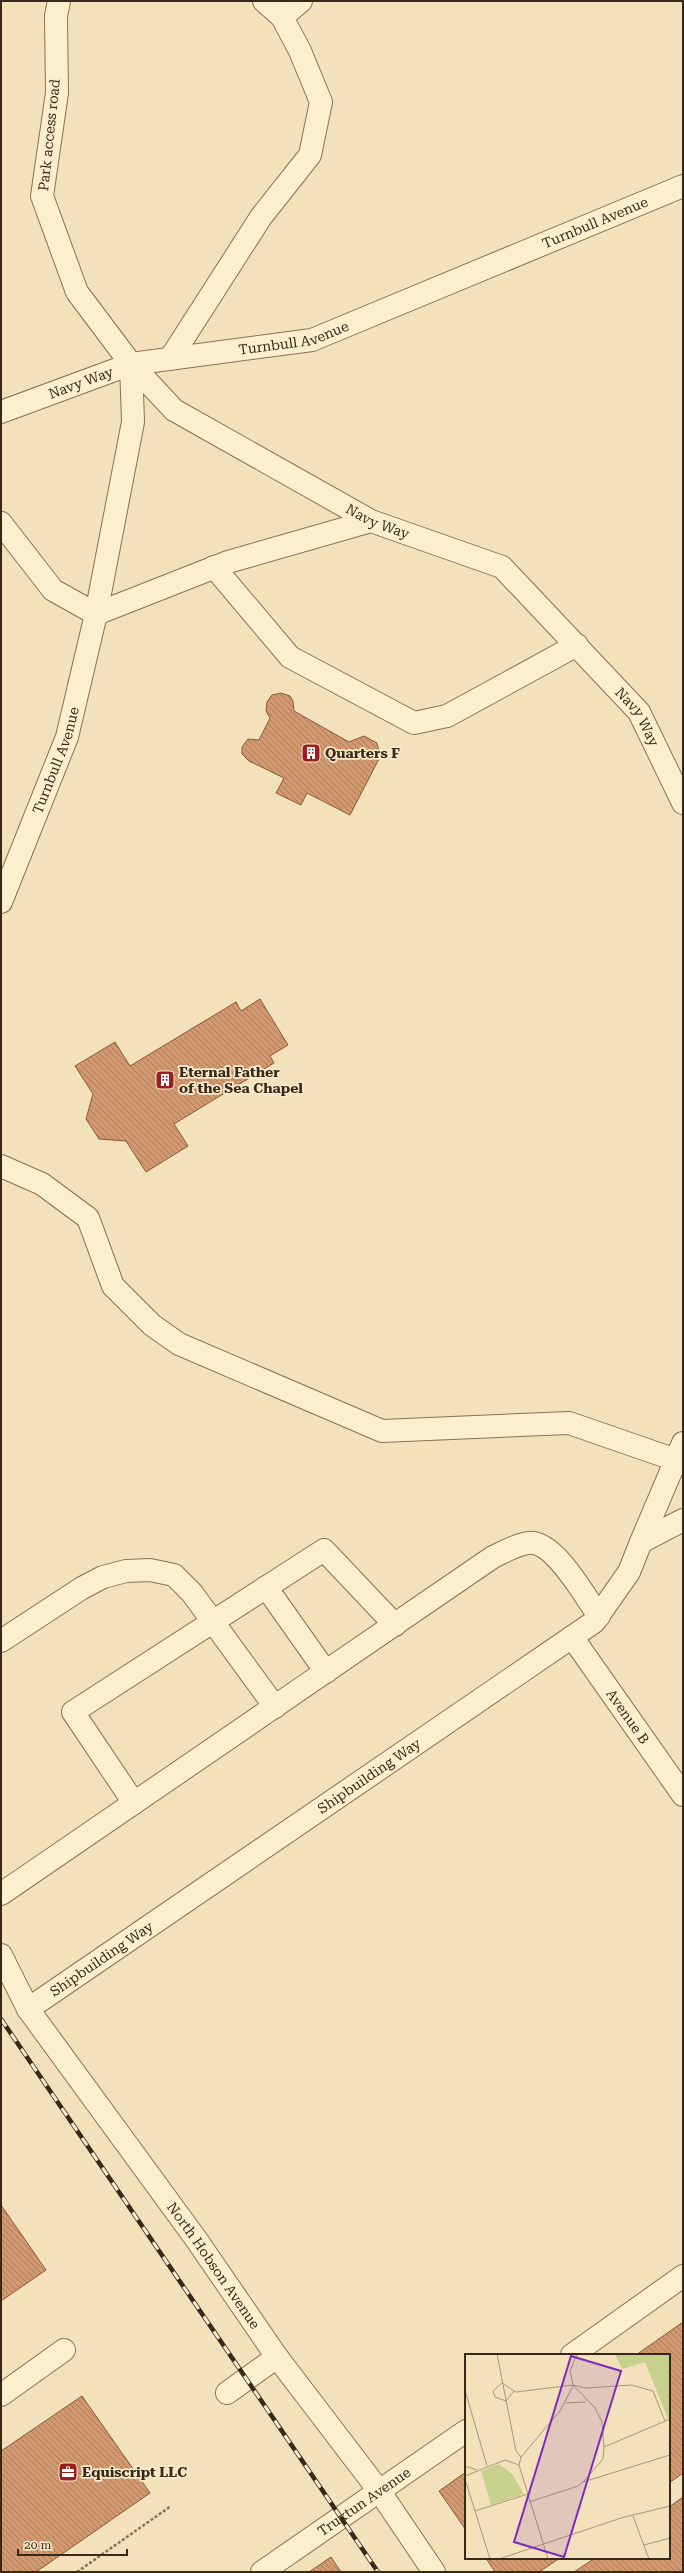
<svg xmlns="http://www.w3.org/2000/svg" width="684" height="2573" font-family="'Roboto Serif',serif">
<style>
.building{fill:url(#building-back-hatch);stroke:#8b5937}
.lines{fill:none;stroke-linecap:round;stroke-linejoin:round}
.minor-casing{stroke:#8a7153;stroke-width:24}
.path{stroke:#8a7153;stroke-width:2.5;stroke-dasharray:3 2;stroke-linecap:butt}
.minor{stroke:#fcefce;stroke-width:22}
.rail-casing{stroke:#38281a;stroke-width:4.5}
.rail{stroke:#f8ebcb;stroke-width:3;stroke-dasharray:9;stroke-linecap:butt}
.labels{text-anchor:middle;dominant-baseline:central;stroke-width:3.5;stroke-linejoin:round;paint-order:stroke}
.street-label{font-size:14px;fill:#38281a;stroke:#f8ebcb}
.poi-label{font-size:14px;font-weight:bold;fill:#38281a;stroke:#f8ebcb;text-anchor:start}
.inset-road{fill:none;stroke:#a8977b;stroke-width:1}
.view{fill:#7b2cbf;fill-opacity:0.15;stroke:#7b2cbf;stroke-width:2}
.inset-edge{fill:none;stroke:#38281a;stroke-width:2}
</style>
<defs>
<pattern id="building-back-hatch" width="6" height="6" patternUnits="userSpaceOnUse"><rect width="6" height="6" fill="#d3986d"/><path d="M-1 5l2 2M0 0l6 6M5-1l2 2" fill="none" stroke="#ac7c59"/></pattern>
</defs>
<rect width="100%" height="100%" fill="#f2e1bb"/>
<!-- building -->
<path class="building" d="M281 693 290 696 293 701 294 711 349 742 364 736 377 743 380 757 350 815 307 793 301 805 276 793 284 778 249 761 242 754V747L248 739 259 740 270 718 266 711 267 702 272 695Z
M260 999 288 1045 270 1056 274 1063 174 1124 188 1146 146 1172 126 1141 99 1139 86 1119 93 1094 75 1066 115 1042 130 1066 236 1002 241 1011Z
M1 2205 46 2270 1 2301Z
M683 2322V2473L669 2483V2355H636Z
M82 2396 150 2493 36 2572H1V2451Z
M466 2472V2530L439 2491Z
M683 2497V2572H574L595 2558H669V2507Z
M331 2557 341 2572H309Z
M486 2558H560L539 2572H495Z"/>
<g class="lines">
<defs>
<g id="minor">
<path d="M59 1 56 16 57 93 42 196 77 292 131 364"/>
<path d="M282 17 301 1"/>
<path d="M170 359 261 217 310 155 321 102 300 51 282 17 264 1"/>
<path id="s1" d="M131 364 312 340 683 186"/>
<path id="s2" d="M1 412 131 364 174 410 371 521 502 567 639 712 683 803"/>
<path d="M1 523 53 590 96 614 228 562 371 521"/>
<path d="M214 567 290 657 414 723 447 716 577 645"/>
<path id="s3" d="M1 902 67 737 96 614 133 422 131 364"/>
<path d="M1 1166 42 1184 88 1218 113 1286 152 1325 179 1344 382 1431 569 1423 676 1460"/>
<path d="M641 1542 683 1443"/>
<path d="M266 1587 326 1672"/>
<path id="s4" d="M572 1637 683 1795"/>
<path d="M1 1641 82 1588 103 1577 126 1571 150 1570 174 1575 192 1593 275 1707"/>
<path d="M134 1803 73 1712 324 1550 395 1625"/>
<path d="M1 1894 493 1557C504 1552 515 1545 528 1543 554 1539 585 1597 599 1616"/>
<path id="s5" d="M1 1955 28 2009 196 2239 277 2357 380 2492 434 2572"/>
<path id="s6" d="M28 2009 594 1622 629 1572 641 1542 683 1520"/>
<path d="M572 2355 683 2276"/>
<path d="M227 2393 277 2357"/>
<path d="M1 2395 64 2350"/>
<path id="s7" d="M262 2572 466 2431"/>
</g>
</defs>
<!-- minor casing -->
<use href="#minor" class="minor-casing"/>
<!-- path -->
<path class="path" d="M77 2572 171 2506"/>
<!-- minor -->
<use href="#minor" class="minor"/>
<defs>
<path id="rail" d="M1 2019 378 2572"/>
</defs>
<!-- rail casing -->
<use href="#rail" class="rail-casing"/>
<!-- rail -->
<use href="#rail" class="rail"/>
</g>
<!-- icons -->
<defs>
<symbol id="building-square" viewBox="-11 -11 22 22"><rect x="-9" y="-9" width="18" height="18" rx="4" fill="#9e1e1f" stroke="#f8ebcb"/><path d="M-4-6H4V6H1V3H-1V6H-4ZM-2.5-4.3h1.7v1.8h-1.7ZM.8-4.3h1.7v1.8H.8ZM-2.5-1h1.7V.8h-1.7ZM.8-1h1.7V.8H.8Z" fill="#fff"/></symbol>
<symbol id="office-square" viewBox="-11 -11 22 22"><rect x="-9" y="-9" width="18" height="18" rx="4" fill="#9e1e1f" stroke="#f8ebcb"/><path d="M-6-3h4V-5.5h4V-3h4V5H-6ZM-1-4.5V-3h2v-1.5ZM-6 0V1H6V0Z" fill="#fff"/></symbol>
</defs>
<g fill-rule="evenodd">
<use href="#building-square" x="300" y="742" width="22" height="22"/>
<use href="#building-square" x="154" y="1069" width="22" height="22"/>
<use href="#office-square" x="57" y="2461" width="22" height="22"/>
</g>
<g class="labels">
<!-- street labels -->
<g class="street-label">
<text transform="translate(49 135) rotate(-84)">Park access road</text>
<text stroke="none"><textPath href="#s1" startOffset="489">Turnbull Avenue</textPath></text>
<text stroke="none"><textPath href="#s1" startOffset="165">Turnbull Avenue</textPath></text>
<text stroke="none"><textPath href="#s2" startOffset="85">Navy Way</textPath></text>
<text stroke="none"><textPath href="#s2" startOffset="434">Navy Way</textPath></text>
<text stroke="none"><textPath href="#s2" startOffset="769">Navy Way</textPath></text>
<text stroke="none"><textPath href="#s3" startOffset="152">Turnbull Avenue</textPath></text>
<text stroke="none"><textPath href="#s4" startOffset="97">Avenue B</textPath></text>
<text stroke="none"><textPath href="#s6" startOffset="413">Shipbuilding Way</textPath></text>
<text stroke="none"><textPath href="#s6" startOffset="89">Shipbuilding Way</textPath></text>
<text stroke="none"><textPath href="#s5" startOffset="377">North Hobson Avenue</textPath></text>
<text stroke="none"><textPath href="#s7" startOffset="124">Truxtun Avenue</textPath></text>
</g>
<!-- poi labels -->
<g class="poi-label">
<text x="325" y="753">Quarters F</text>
<text x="179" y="1072">Eternal Father<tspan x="179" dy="16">of the Sea Chapel</tspan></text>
<text x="82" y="2472">Equiscript LLC</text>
</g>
</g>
<!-- overview -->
<g transform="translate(465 2354)">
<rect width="205" height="205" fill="#f2e1bb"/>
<path d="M150 0H205V70L180 8 157 15ZM34 110 47 120 59 140 26 151 16 117Z" fill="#c8d08e"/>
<path class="inset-road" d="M32 0 51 97 56 103 54 111 83 205M108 31 121 34 166 31 188 37 200 67M108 31 105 17 112 0M0 36 22 112M49 37 41 47 30 43 28 37 37 29 51 38 108 31 130 54 137 68 139 93 138 105 118 128M100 49 121 48M139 93 205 65M56 103 95 57 108 32M0 112 12 116M0 122 40 106 54 111M0 125 25 205M64 148 113 132 118 128 205 101M10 157 63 140M168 162 184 205M179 191 205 184M34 205 156 164 205 152"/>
<path class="view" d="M106 2 156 17 99 203 49 188Z"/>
<rect width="205" height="205" class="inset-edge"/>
</g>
<!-- border -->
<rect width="684" height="2573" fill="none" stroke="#38281a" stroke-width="4"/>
<!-- scale -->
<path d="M18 2549v6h109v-6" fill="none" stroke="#38281a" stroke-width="2"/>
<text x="24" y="2549" font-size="12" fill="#38281a" stroke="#f8ebcb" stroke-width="3" paint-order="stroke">20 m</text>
</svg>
